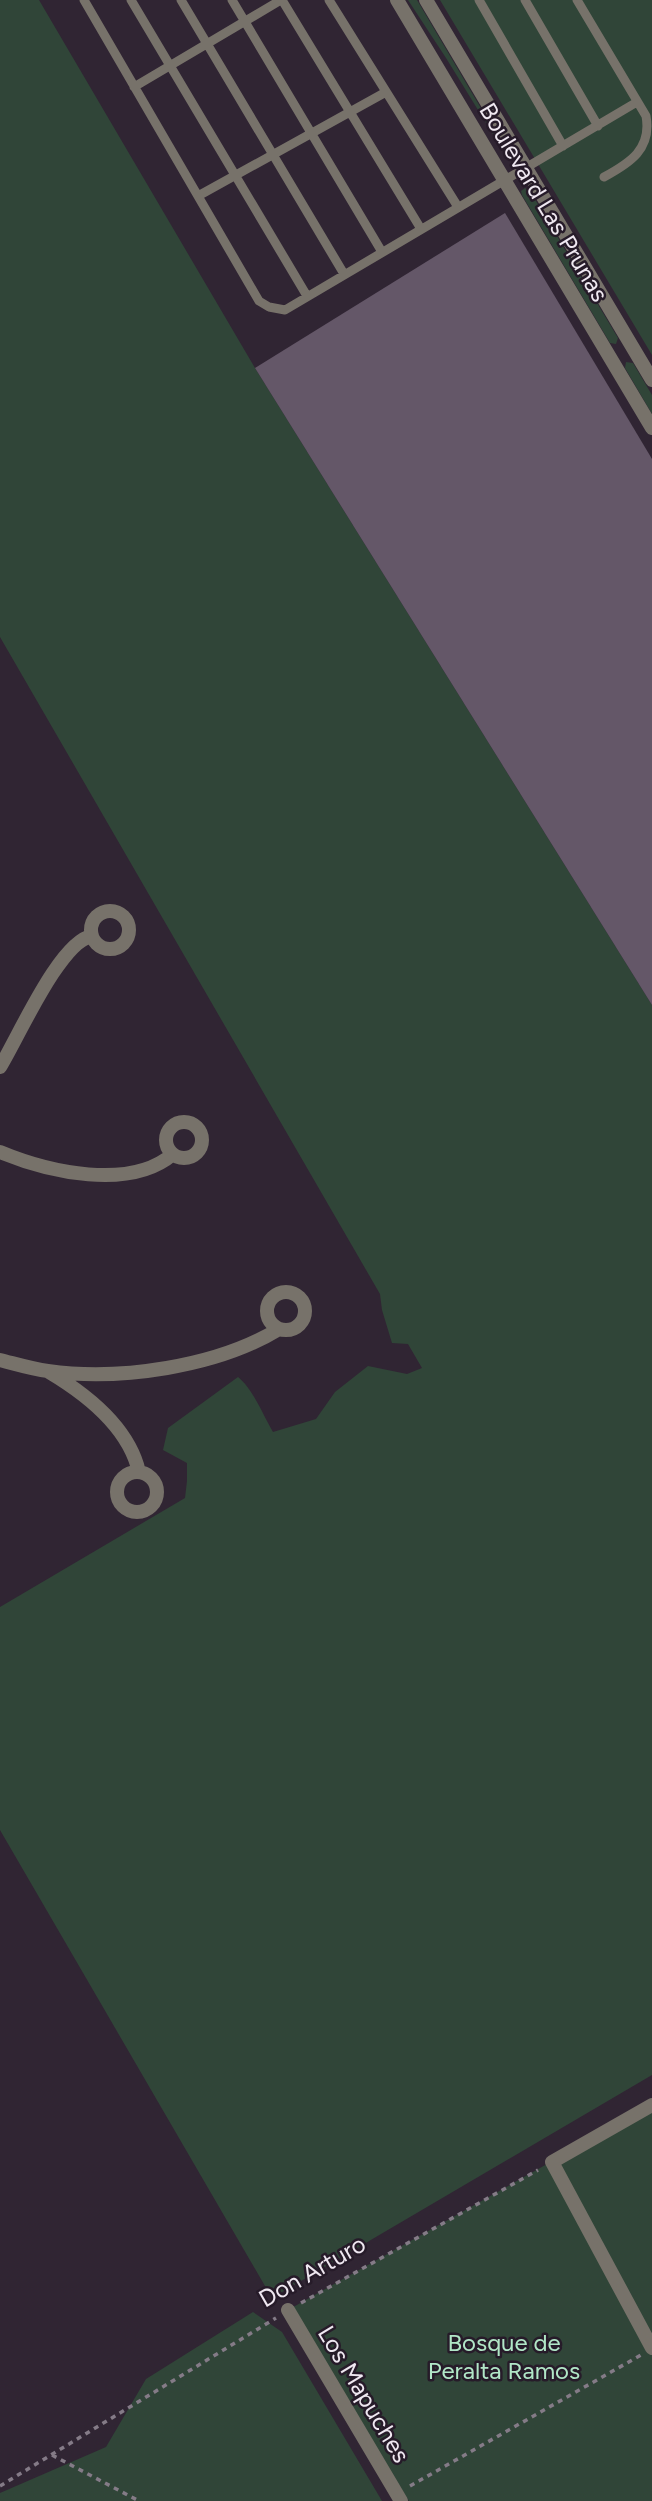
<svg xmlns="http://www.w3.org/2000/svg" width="652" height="2501" font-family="Figtree,sans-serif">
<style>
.green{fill:#304538}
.building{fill:#645768}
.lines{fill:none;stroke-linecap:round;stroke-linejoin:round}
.path{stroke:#847b87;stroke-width:3.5;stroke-dasharray:5 5;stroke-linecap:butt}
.service{stroke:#77726a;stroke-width:9}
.minor{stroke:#77726a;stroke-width:14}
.labels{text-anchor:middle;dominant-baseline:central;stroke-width:5;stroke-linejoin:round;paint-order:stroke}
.street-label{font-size:24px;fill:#efe8f1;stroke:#261b29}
.park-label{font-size:24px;fill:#b1e7c7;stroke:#261b29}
</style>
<rect width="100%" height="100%" fill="#302533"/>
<!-- green -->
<path class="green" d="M0 0H39L255 368 652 1005V2075L272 2298 0 1830V1607L185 1498 187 1481V1463L163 1450 168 1428 238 1377C253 1389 263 1415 273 1432L316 1419 335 1392 368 1366 407 1374 422 1368 408 1344 392 1343 382 1310 380 1294 0 637Z
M408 0H417L508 154 507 157 446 58Z
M440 0H652V355Z
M525 188 530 191 618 338 616 344 610 343 522 195 521 191Z
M626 362 633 363 652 395V414L625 368Z
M652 2105V2501H409L288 2310Z
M253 2312 282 2332 382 2501H0V2493L106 2447 146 2379Z"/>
<!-- building -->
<path class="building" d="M505 213 652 459V1005L255 368Z"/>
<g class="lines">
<!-- path -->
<path class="path" d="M301 2303 538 2170
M52 2455 139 2501
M0 2486 276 2318
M410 2486 641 2355"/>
<!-- service -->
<path class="service" d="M84 0 259 301 269 307 285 310 637 102
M131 0 307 296
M181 0 344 274
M232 0 382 252
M282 0 421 229
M329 0 458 207
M479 0 563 146
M525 0 598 126
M577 0 646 116C652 149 630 163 604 177
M134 87 281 0
M198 196 386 92"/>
<!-- minor -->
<path class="minor" d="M397 0 652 428
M426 0 652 380
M91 930a19 19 0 1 1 38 0a19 19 0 1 1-38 0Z
M0 1067C18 1038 60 941 92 936
M166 1140a18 18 0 1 1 36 0a18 18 0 1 1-36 0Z
M0 1152C48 1172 130 1191 173 1154
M267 1311a19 19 0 1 1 38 0a19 19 0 1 1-38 0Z
M0 1360C16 1364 32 1369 48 1371 119 1381 217 1367 279 1329
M49 1372C86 1394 129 1428 139 1472
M117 1492a20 20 0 1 1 40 0a20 20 0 1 1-40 0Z
M652 2105 552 2162 652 2348
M288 2310 401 2501"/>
</g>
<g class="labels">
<!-- street labels -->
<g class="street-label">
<text transform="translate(544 202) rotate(59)">Boulevard Las Prunas</text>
<text transform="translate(312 2271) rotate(-30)">Don Arturo</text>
<text transform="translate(364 2394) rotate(59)">Los Mapuches</text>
</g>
<!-- park labels -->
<g class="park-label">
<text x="504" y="2342">Bosque de<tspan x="504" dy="28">Peralta Ramos</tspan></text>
</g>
</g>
</svg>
